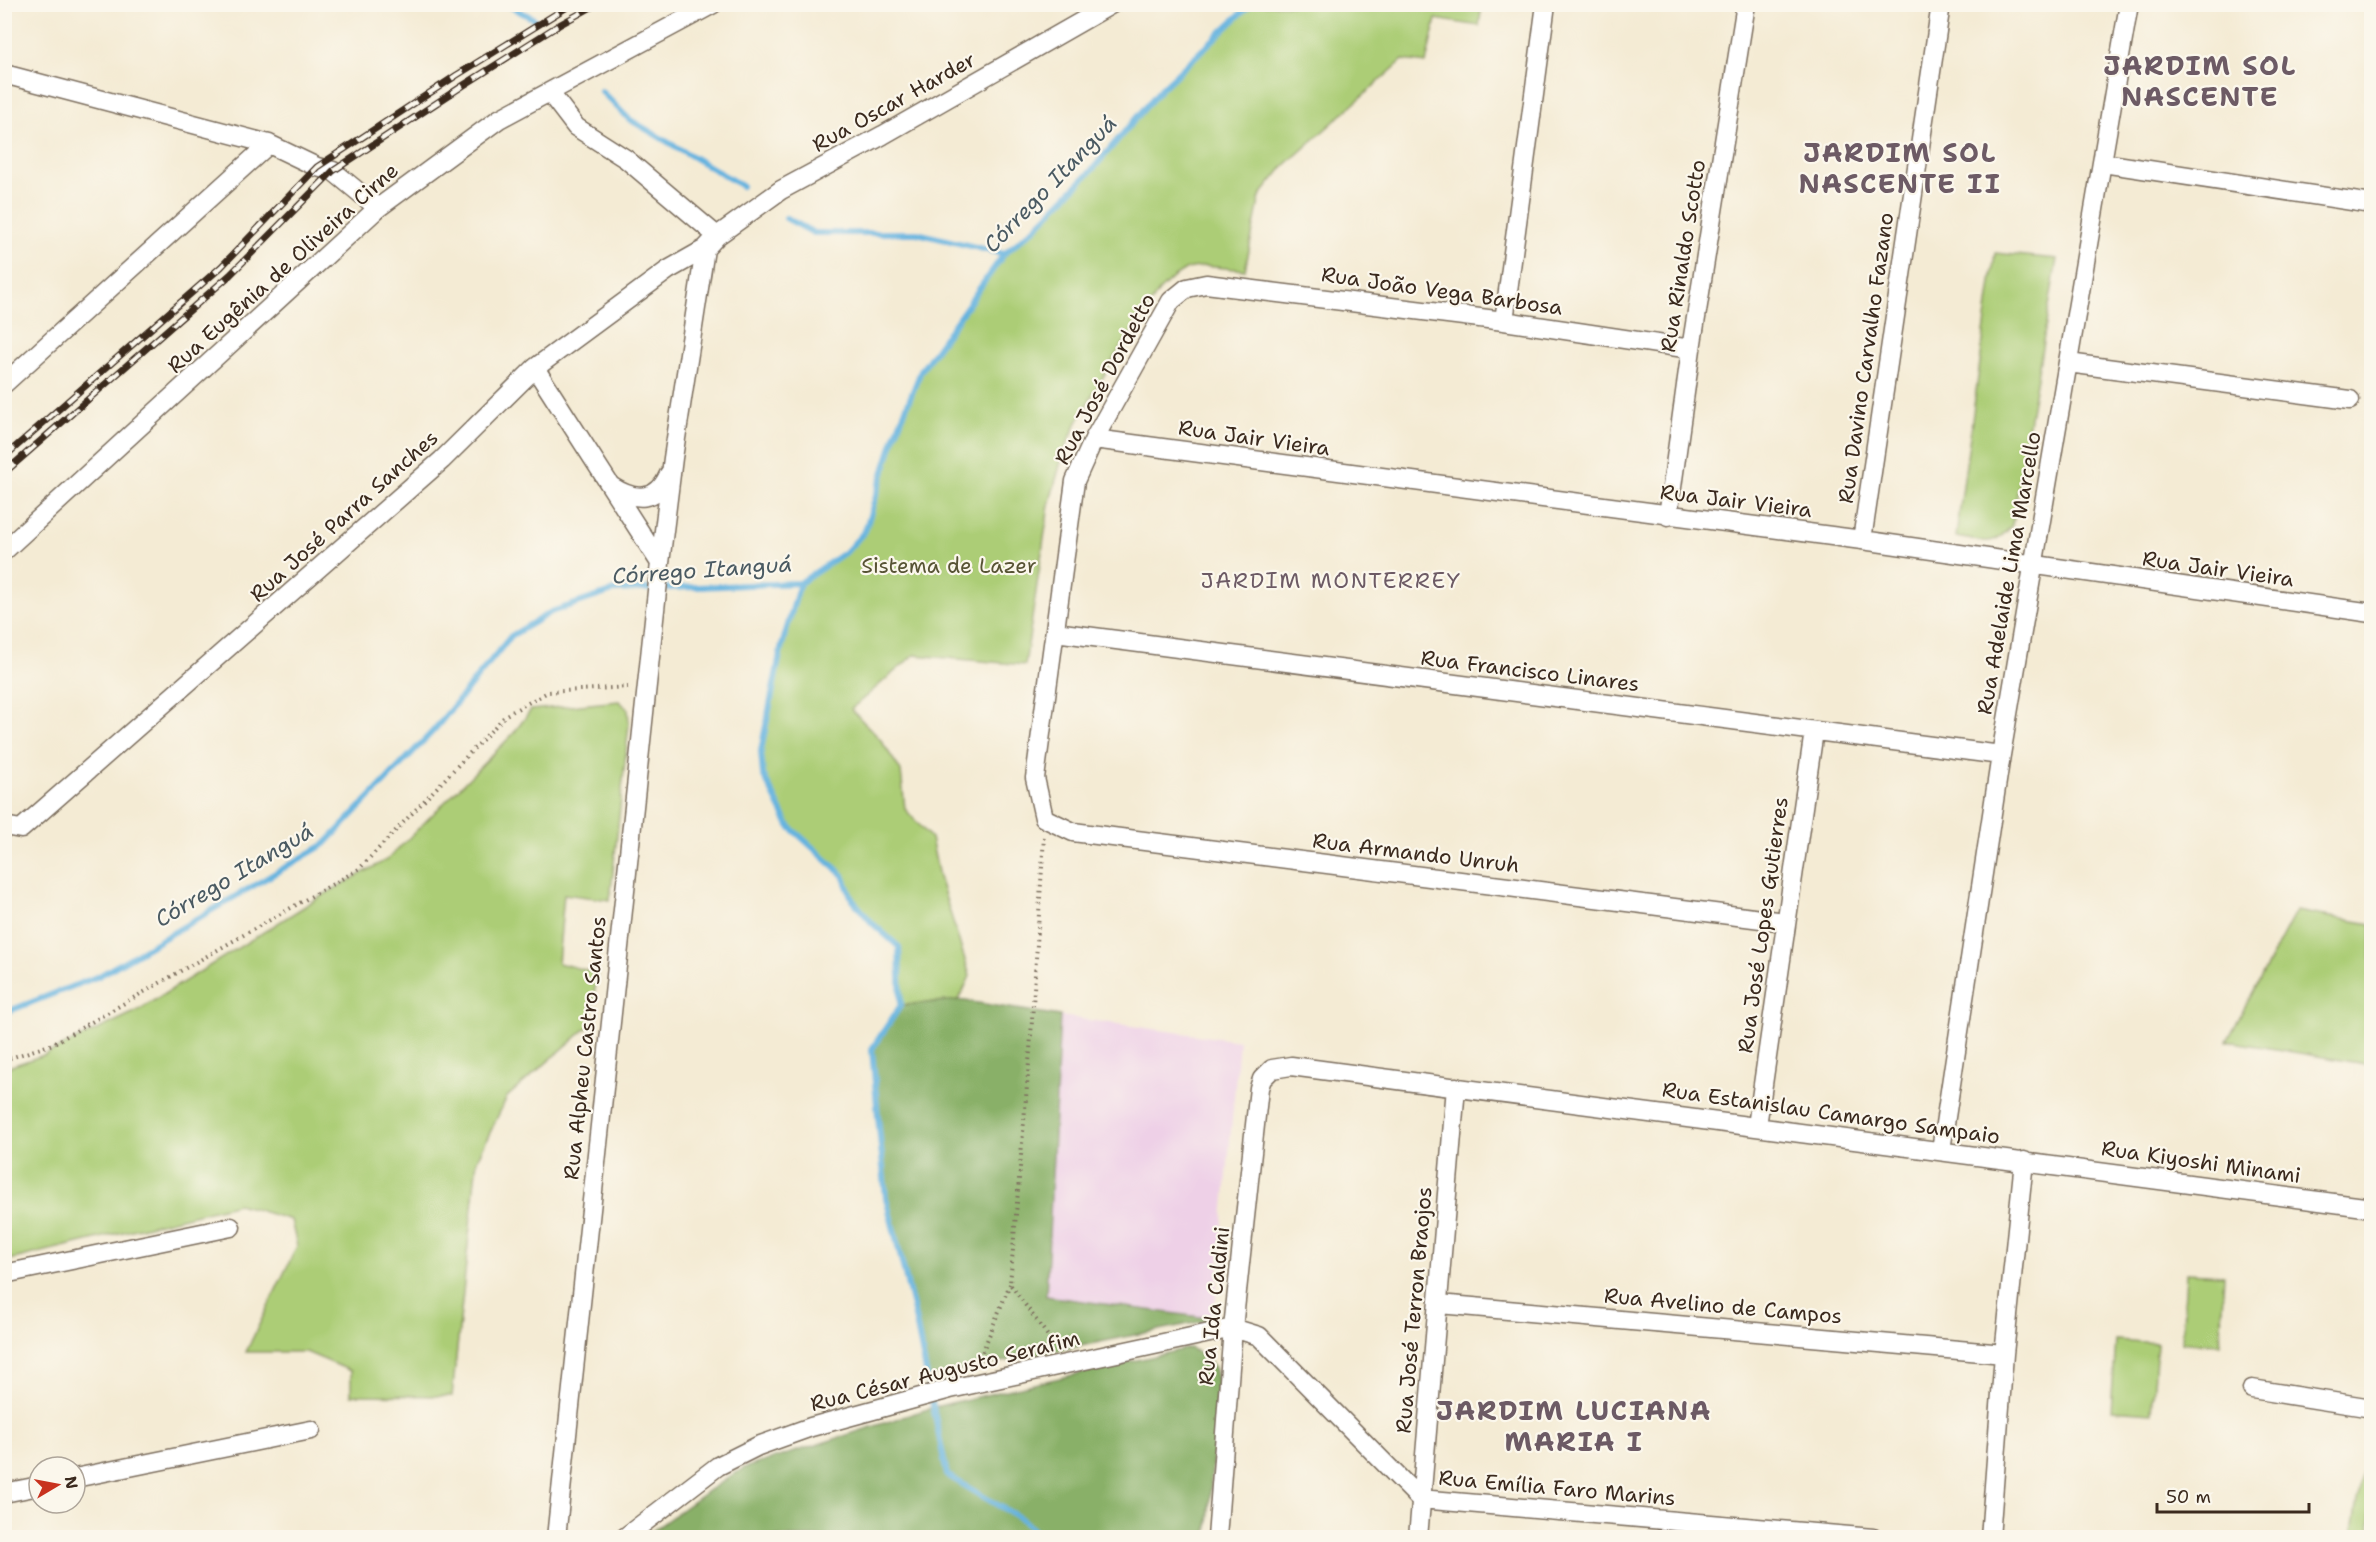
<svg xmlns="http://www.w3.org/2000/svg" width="2376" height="1542" font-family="'Shantell Sans',sans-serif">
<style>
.built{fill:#eed0e7}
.green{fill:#accd76;stroke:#747c4a;stroke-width:1.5}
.forest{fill:#89b067;stroke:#626d42;stroke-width:1.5}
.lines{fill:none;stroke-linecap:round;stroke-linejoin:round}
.stream{stroke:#65b3df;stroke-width:6}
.minor-casing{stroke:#7c6e5e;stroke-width:21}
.path{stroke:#7c6e5e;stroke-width:4;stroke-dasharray:1.5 4.5;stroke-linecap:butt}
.minor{stroke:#fff;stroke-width:18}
.rail-casing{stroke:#3b2a1e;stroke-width:7}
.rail{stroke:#fbf7ec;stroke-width:4.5;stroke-dasharray:14;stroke-linecap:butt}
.labels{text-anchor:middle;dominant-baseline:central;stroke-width:4.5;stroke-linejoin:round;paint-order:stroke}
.street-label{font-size:21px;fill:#3b2a1e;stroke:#fbf7ec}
.park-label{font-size:21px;fill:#575334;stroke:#fbf7ec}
.water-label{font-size:22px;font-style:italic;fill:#4a5a62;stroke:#fbf7ec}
.neighbourhood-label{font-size:22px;letter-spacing:1.5px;fill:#6d5b65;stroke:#fbf7ec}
.district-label{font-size:27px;font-weight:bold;letter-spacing:1.5px;fill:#6d5b65;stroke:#fbf7ec}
</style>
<rect width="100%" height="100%" fill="#fbf7ec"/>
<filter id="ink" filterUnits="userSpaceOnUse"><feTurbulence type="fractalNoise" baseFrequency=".0167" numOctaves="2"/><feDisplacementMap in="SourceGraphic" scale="12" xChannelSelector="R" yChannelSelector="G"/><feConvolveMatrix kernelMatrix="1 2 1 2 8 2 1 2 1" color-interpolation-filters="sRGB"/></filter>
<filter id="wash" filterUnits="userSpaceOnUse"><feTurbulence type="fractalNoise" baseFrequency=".008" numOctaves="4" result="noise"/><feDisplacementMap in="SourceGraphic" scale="24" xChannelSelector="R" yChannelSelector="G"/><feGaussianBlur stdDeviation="1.35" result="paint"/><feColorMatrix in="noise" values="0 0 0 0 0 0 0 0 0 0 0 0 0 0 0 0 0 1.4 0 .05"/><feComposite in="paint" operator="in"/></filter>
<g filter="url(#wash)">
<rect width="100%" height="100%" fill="#f4ebd4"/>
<!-- built -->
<path class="built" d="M1060 1016 1239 1041 1214 1319 1046 1296Z"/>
<!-- green -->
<path class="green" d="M1251 5H1482L1479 26 1436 19 1426 63 1403 60 1284 166 1260 196 1245 270 1204 266 1187 269 1174 277 1159 291 1114 358 1077 422 1063 454 1049 505 1025 665 914 655 851 709 880 739 901 771 905 809 931 838 939 877 970 976 959 1000 901 1005 899 947 872 923 852 899 843 875 789 826 763 774 761 749 781 649 800 583 847 551 865 531 895 436 921 371 1004 254 1034 229 1092 170 1161 89Z
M1995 253 2057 259 2012 525C1995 548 1981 541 1956 537Z
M619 701 628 709 629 724 610 900 564 894 558 963 597 973 590 1025 507 1097 477 1160 452 1396 351 1395V1371L306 1352H246L297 1246 291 1220 238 1204 5 1261V1068L44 1055 137 1011 318 898 388 859 513 734 531 710Z
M2296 911 2371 924V1065L2227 1041Z
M2186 1273 2224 1275 2220 1344 2182 1342Z
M2116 1340 2157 1343 2152 1413 2111 1410Z
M2370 1424 2371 1537H2352Z"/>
<!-- forest -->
<path class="forest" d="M959 1000 1060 1016 1046 1296 1214 1319 928 1377 886 1198 872 1049 901 1005Z
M1189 1348C1211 1357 1215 1363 1218 1386L1207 1537H644L709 1490 744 1468 934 1407Z"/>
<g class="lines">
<!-- stream -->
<path class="stream" d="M506 4 534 19
M601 91 629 119 742 186
M786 218 814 233H917L1004 254
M800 583 781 649 761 751 763 774 789 826 843 875 852 899 872 923 899 947 901 1005 872 1049 879 1127 886 1198 913 1307 947 1475 1023 1520 1041 1538
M4 1013 99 976 325 844 434 730 511 636 551 612 616 590 800 583 847 551 865 531 895 436 921 371 1004 254 1034 229 1092 170 1161 89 1251 4"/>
</g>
</g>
<g filter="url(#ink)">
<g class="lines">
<defs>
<path id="minor" d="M4 74 269 144 317 167 333 171 378 208
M550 93 576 127 626 159 717 236
M2103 163 2372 204
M1504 321 1546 4
M1691 349 1504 321 1206 284 1187 288 1171 301 1094 439 1075 481 1035 778 1044 818 1073 832 1785 922
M2068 363 2350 400
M535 368 660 563
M4 384 269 144
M1094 439 1862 540 2372 613
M611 486C634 501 657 503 669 474
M1668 516 1691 349 1746 4
M1862 540 1941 4
M4 551 378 208 499 119 713 4
M1055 632 2001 755
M4 826 21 829 442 460 535 368 668 270 705 249 717 236 781 190 883 135 1112 4
M1757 1126 1814 731
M1941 1150 2001 755 2129 4
M4 1274 231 1227
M1439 1304 2004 1354
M2252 1389 2372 1408
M75 1478 311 1430
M4 1493 39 1486
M556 1538 660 563 673 458 705 249
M624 1538 718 1466 758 1446 811 1427 950 1389 1233 1328 1259 1336 1420 1499 1873 1538
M1217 1538 1233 1328 1259 1088 1262 1079 1272 1069 1291 1066 2372 1208
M1418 1538 1456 1087
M1990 1538 2004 1354 2024 1161"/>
</defs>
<!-- minor casing -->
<use href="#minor" class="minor-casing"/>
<!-- path -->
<path class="path" d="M1044 837 1030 1051 1010 1284 1056 1347
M4 1060 53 1044 359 869 506 715 548 692 628 687
M978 1363 1010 1284"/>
<!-- minor -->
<use href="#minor" class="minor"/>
<defs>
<path id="rail" d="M4 457 221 267 317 167 457 75 572 4
M4 473 230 275 333 171 464 85 559 25 597 4"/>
</defs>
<!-- rail casing -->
<use href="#rail" class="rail-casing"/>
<!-- rail -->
<use href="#rail" class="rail"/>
</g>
</g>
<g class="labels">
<!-- street labels -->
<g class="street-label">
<text transform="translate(894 102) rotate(-29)">Rua Oscar Harder</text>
<text transform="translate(1683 256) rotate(-81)">Rua Rinaldo Scotto</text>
<text transform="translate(283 268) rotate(-42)">Rua Eugênia de Oliveira Cirne</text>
<text transform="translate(1442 291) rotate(8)">Rua João Vega Barbosa</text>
<text transform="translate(1866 358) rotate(-82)">Rua Davino Carvalho Fazano</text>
<text transform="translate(1105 379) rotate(-62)">Rua José Dordetto</text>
<text transform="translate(1254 438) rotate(8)">Rua Jair Vieira</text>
<text transform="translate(1736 501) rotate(7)">Rua Jair Vieira</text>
<text transform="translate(344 516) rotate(-42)">Rua José Parra Sanches</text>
<text transform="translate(2218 569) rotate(8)">Rua Jair Vieira</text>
<text transform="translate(2009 573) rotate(-80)">Rua Adelaide Lima Marcello</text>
<text transform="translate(1530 671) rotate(7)">Rua Francisco Linares</text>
<text transform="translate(1416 853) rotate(7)">Rua Armando Unruh</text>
<text transform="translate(1763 925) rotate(-82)">Rua José Lopes Gutierres</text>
<text transform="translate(585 1048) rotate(-84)">Rua Alpheu Castro Santos</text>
<text transform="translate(1831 1113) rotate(8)">Rua Estanislau Camargo Sampaio</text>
<text transform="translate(2201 1162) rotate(8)">Rua Kiyoshi Minami</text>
<text transform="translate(1214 1306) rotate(-84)">Rua Ida Caldini</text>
<text transform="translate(1723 1306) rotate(5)">Rua Avelino de Campos</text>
<text transform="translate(1414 1310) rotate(-85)">Rua José Terron Braojos</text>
<text transform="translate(945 1371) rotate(-14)">Rua César Augusto Serafim</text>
<text transform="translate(1557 1488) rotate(5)">Rua Emília Faro Marins</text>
</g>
<!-- park labels -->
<g class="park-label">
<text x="949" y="566">Sistema de Lazer</text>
</g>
<!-- water labels -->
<g class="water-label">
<text transform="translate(1050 184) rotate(-46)">Córrego Itanguá</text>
<text transform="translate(702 570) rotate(-4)">Córrego Itanguá</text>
<text transform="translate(234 875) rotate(-31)">Córrego Itanguá</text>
</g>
<!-- neighbourhood labels -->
<g class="neighbourhood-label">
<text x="1331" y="580">JARDIM MONTERREY</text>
</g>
<!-- district labels -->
<g class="district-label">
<text x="2200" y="65">JARDIM SOL<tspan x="2200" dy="31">NASCENTE</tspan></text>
<text x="1900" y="152">JARDIM SOL<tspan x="1900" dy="31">NASCENTE II</tspan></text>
<text x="1574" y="1410">JARDIM LUCIANA<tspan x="1574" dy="31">MARIA I</tspan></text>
</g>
</g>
<!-- margin -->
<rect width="2376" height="1542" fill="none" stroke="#fbf7ec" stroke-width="24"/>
<!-- north arrow -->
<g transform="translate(57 1485) rotate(80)"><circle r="28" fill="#fbf7ec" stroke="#aea59a" stroke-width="1.5"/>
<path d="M0-4.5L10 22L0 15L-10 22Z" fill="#c8321e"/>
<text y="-9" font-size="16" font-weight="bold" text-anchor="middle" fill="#3b2a1e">N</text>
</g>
<!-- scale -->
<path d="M2157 1503v9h152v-9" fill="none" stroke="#3b2a1e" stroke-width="3"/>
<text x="2166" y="1503" font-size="18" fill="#3b2a1e" stroke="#fbf7ec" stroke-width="4.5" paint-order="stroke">50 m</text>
</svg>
